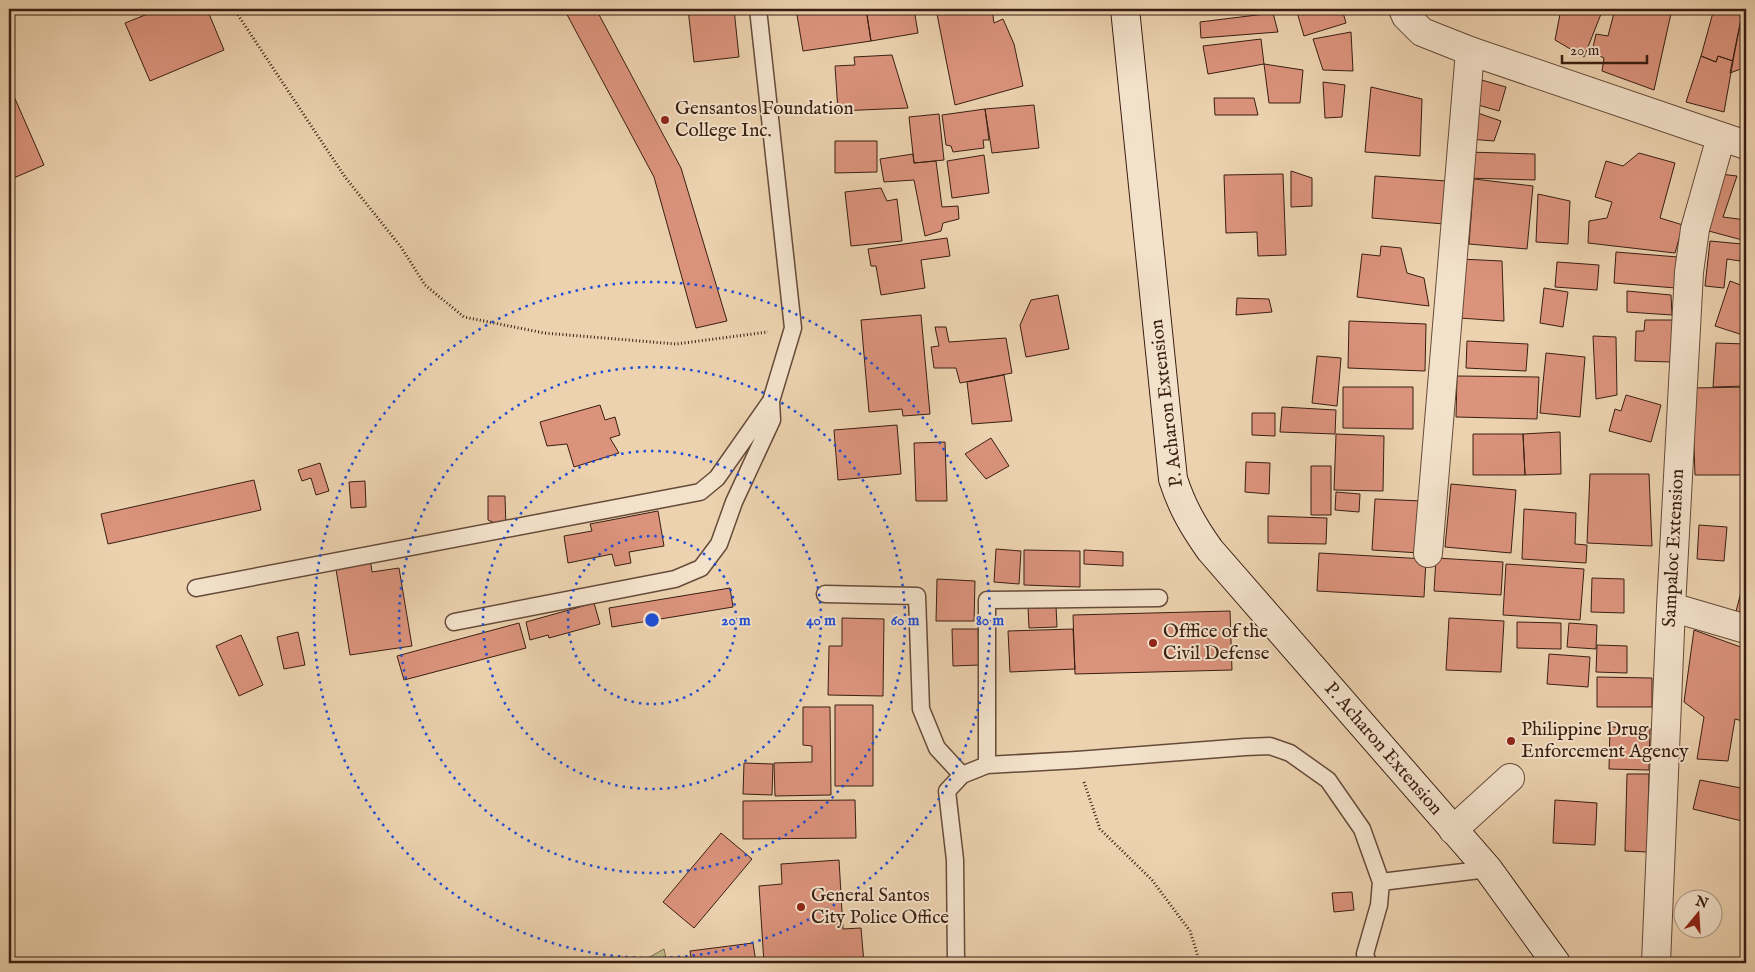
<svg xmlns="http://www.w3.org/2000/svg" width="1755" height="972" font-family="'IM FELL English',serif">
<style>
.green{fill:#bdba87;stroke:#7c6c4c}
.building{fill:#db937c;stroke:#3a1e12}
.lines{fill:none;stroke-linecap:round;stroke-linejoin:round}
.service-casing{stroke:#664b39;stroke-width:19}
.minor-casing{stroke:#664b39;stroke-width:30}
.secondary-casing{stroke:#3a1e12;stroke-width:30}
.path{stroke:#3a1e12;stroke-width:3;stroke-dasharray:1 2.5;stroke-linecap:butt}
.service{stroke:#f3e2cb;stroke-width:16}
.minor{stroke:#f3e2cb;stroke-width:28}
.secondary{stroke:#f3e2cb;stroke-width:28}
.ring{fill:none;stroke:#1d4ed8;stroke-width:2.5;stroke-dasharray:2.5 5}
.poi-dot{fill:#8f2418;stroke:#f3e2cb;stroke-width:2}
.labels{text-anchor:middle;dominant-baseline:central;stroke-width:4;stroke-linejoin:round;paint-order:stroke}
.poi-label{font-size:19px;fill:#3a1e12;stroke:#f3e2cb;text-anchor:start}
.street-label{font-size:19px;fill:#3a1e12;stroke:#f3e2cb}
.centre{fill:#1d4ed8;stroke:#f3e2cb;stroke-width:2.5}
.ring-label{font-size:15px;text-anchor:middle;font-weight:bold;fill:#1d4ed8;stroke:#f3e2cb;stroke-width:4;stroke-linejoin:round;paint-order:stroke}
</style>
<rect width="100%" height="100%" fill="#ecd2af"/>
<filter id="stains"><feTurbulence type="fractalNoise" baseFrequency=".004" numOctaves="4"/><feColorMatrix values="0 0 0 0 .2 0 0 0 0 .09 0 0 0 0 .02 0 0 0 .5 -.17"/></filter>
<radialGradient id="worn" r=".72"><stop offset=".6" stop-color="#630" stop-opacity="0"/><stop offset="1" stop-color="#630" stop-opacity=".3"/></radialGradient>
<!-- green -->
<path class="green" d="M664 949 667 963H639Z"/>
<!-- building -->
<path class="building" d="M160 9H207L224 50 150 81 125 23Z
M564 9H596L681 168 727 321 696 328 654 177Z
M688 9H734L739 57 694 62Z
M796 9H866L871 41 803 51Z
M866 9H914L918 33 871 41Z
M936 9H992L994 23 1003 19 1014 44 1023 86 955 105Z
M1296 9H1342L1346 23 1304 36Z
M1561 9H1603L1584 57 1555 40Z
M1615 9H1672L1654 90 1602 71 1604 58 1592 52 1596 34 1608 36Z
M1714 9H1746H1743L1733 61 1718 56 1716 62 1701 56Z
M1743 9 1746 10V67L1730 73Z
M1273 13 1278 32 1201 38 1200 22Z
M1351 32 1353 71 1323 70 1313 39Z
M1261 39 1264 64 1208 74 1203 46Z
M892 55 908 108 838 111 835 66 855 65 854 57Z
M1701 56 1716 62 1718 56 1733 61 1724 112 1686 102Z
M1264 64 1303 70 1300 103H1269Z
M1478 79 1506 87 1499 111 1471 103Z
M1323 82 1345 85 1342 117 1325 118Z
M9 85 44 165 9 180Z
M1371 87 1422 99 1420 156 1365 152Z
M1214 98H1254L1258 115H1215Z
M1034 105 1039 148 992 153 985 109Z
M985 109 989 140H983L984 148 953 152 951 146 946 145 942 115Z
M1472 111 1501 121 1494 141 1469 139Z
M939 114 944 160 914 163 909 117Z
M835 141H877V172L835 173Z
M1467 152 1535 154V180L1466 178Z
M1639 153 1675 163 1660 218 1683 225 1675 253 1588 243 1589 221 1607 218 1612 202 1595 197 1606 161 1623 166Z
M913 154 914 163 936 161 942 207 958 206 959 219 943 223 941 231 925 236 914 180 884 182 880 159Z
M984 155 989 193 952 198 947 161Z
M1291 171 1312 178V206L1291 207Z
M1283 174 1286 255 1258 256 1257 232 1226 233 1224 175Z
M1720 174 1737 176 1723 217 1746 220V241L1705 230Z
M1375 176 1447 181 1444 224 1372 218Z
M1474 179 1533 186 1527 249 1469 244Z
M881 188 887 201 897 199 902 241 851 246 845 192Z
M1538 194 1570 201 1568 244 1536 242Z
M947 238 950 256 921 260 925 288 881 295 876 266H871L868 249Z
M1710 241 1742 244 1740 261 1727 259 1724 288 1705 286Z
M1381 246 1401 248 1407 273 1424 278 1429 306 1357 297 1362 254 1380 256Z
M1616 252 1678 257 1676 288 1614 283Z
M1460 259 1502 261 1504 321 1459 318Z
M1557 262 1599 265 1597 290 1555 287Z
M1730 281 1746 287V336L1715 326Z
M1544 288 1568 292 1563 327 1540 323Z
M1627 291 1671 295 1672 315 1627 312Z
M1058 295 1069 349 1026 357 1020 325 1031 300Z
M1237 298 1269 299 1272 312 1236 315Z
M921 315 930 414 903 416 902 409 869 412 861 320Z
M1645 320H1674L1672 362 1635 361 1636 331H1644Z
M1349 321 1426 324 1425 371 1348 368Z
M935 327H946L949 342 1006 338 1012 373 960 383 956 368H934L931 347 939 346Z
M1593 336 1616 337 1617 395 1596 399Z
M1467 341 1528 344 1526 371 1466 368Z
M1716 343 1746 344V386L1713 387Z
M1546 353 1585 357 1580 417 1540 413Z
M1317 356 1341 358 1337 406 1312 403Z
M1004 375 1012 421 972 424 967 382Z
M1457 376 1539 377 1537 419 1456 417Z
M1343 387H1413V429L1343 428Z
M1746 387V475H1695L1692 388Z
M1626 395 1661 405 1651 442 1609 431 1615 409 1621 411Z
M600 405 605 420 615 417 620 435 610 438 619 453 574 467 567 444 547 446 540 422Z
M1282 407 1336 410 1335 434 1280 432Z
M1252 413H1275V436L1252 435Z
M897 425 901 474 838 480 834 430Z
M1560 432 1561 474 1525 475 1523 434Z
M1336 434 1384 436 1383 491 1334 490Z
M1473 434H1523L1525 475H1473Z
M991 438 1009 466 986 479 965 454Z
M945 442 947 501H916L914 443Z
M1246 462 1270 463 1269 494 1245 492Z
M320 463 329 491 316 495 311 478 302 481 298 470Z
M1311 466H1331V515H1311Z
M1590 474H1649L1652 546 1587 543Z
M254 480 261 510 108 544 101 514Z
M365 481 366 507 351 508 349 482Z
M1451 484 1516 490 1511 553 1445 547Z
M1336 492 1360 494 1359 512 1335 510Z
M488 496H505L506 528 488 520Z
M1375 499 1422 501 1420 553 1372 550Z
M1524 509 1576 513 1575 544 1587 545 1586 563 1522 559Z
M658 511 664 546 629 552 631 563 615 566 612 554 568 563 564 536 592 531 590 524Z
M1268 516 1327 518 1326 544 1268 543Z
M1699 525 1727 527 1724 561 1697 559Z
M996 549 1021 551 1019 584 994 582Z
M1024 550 1080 551V587L1024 585Z
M1084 550 1123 552V566L1084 564Z
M369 551 372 572 399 568 412 646 350 655 334 557Z
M1319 553 1426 559 1424 597 1317 591Z
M1436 558 1503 562 1501 595 1434 591Z
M1506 564 1584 569 1580 620 1503 615Z
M1746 573V619L1735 615Z
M1592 578 1624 579V613L1591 612Z
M937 579 975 581 974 621H936Z
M730 588 733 607 612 627 609 608Z
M594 603 600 624 549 638 548 635 530 640 526 622Z
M1056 606 1057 627 1029 628 1028 607Z
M1230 611 1232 670 1075 674 1073 615Z
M842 618 884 619 883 696 828 695 829 646H842Z
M1449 618 1504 621 1501 672 1446 670Z
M1517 622 1561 623V649L1517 648Z
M519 623 526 648 404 680 397 656Z
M1569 623 1597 625 1596 649 1567 647Z
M952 629H978L979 665 953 666Z
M1073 629 1075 669 1010 672 1008 631Z
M1694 630 1746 649V722L1735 719 1728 761 1697 759 1704 717 1684 702Z
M298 632 305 665 284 669 277 637Z
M241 635 263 685 239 696 216 646Z
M1597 645 1627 646V673L1596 672Z
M1549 654 1590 657 1588 687 1547 684Z
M1597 677 1652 678V707H1597Z
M835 705H873V786H835Z
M803 707H830L831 795 775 796 774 763 812 762V746L803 745Z
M1610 727 1650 728 1649 770 1609 769Z
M744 763 773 764 772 795 743 794Z
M1627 774H1649L1647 852 1625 851Z
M1700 780 1746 789V822L1693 809Z
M855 800 856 838 743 839V801Z
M1555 800 1597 803 1595 845 1553 843Z
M721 833 752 859 694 928 663 902Z
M839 860 843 929 861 928 864 963H764L759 886 782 884 781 864Z
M1352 892 1354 910 1334 912 1332 893Z
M753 943 756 963H692L690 951Z"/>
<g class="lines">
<defs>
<path id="service" d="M196 588 700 492 717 478 771 401 793 328 758 9
M825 594 917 596 921 709 937 748 962 775
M454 622 675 579 701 568 719 544 734 502 772 420 771 401
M987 765V600L1159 598
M1381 882 1488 869
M956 963 955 860 947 791 962 775 987 765 1077 760 1245 747 1270 746 1290 753 1328 780 1362 829 1381 882 1379 905 1365 954 1368 963"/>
<path id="minor" d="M1403 9 1406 16 1422 32 1470 51 1746 145
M1428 553 1470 51
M1671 607 1746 629
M1453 830 1510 778
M1656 963 1671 607 1689 272 1695 229 1721 137"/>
<path id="secondary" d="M1125 9 1173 479C1182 507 1193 526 1210 550L1488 869 1556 963"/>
</defs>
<!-- service casing -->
<use href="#service" class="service-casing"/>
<!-- minor casing -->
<use href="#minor" class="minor-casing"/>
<!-- secondary casing -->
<use href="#secondary" class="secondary-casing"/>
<!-- path -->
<path class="path" d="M234 9 345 177 401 247 425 285 464 317 544 333 676 344 768 332
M1084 782 1100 829 1152 880 1190 931 1200 963"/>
<!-- service -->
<use href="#service" class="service"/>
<!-- minor -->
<use href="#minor" class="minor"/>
<!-- secondary -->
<use href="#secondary" class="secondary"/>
</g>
<!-- distance rings -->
<g class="ring">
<circle cx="652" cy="620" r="84"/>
<circle cx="652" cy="620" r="169"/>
<circle cx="652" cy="620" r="253"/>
<circle cx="652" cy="620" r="338"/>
</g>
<!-- markers -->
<g class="poi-dot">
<circle cx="665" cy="120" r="5"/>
<circle cx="1153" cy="643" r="5"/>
<circle cx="1511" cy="741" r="5"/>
<circle cx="801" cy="907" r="5"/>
</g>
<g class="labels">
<!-- poi labels -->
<g class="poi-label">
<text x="675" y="109">Gensantos Foundation<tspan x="675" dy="22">College Inc.</tspan></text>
<text x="1163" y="632">Offfice of the<tspan x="1163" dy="22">Civil Defense</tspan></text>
<text x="1521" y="730">Philippine Drug<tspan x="1521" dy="22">Enforcement Agency</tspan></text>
<text x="811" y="896">General Santos<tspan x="811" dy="22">City Police Office</tspan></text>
</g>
<!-- street labels -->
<g class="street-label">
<text transform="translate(1167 403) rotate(-97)">P. Acharon Extension</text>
<text transform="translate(1674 548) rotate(-87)">Sampaloc Extension</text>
<text transform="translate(1383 749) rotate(49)">P. Acharon Extension</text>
</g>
</g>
<circle cx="652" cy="620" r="8" class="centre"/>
<g class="ring-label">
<text x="736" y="625">20 m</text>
<text x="821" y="625">40 m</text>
<text x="905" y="625">60 m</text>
<text x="990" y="625">80 m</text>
</g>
<!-- margin -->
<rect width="1755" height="972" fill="none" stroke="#ecd2af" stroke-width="30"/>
<rect x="10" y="10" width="1735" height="952" fill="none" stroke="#3a1e12" stroke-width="2.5"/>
<rect x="15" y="15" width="1725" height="942" fill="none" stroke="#3a1e12"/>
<!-- north arrow -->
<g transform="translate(1698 914) rotate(18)"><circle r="24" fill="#f3e2cb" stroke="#a99481"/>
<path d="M0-4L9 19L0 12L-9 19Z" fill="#8f2418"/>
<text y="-8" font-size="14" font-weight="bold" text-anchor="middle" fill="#3a1e12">N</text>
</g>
<!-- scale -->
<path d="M1562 55v8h85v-8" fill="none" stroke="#3a1e12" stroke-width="2.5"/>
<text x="1570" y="55" font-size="15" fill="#3a1e12" stroke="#f3e2cb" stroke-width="4" paint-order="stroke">20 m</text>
<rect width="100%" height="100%" filter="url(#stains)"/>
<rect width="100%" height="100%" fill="url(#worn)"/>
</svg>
